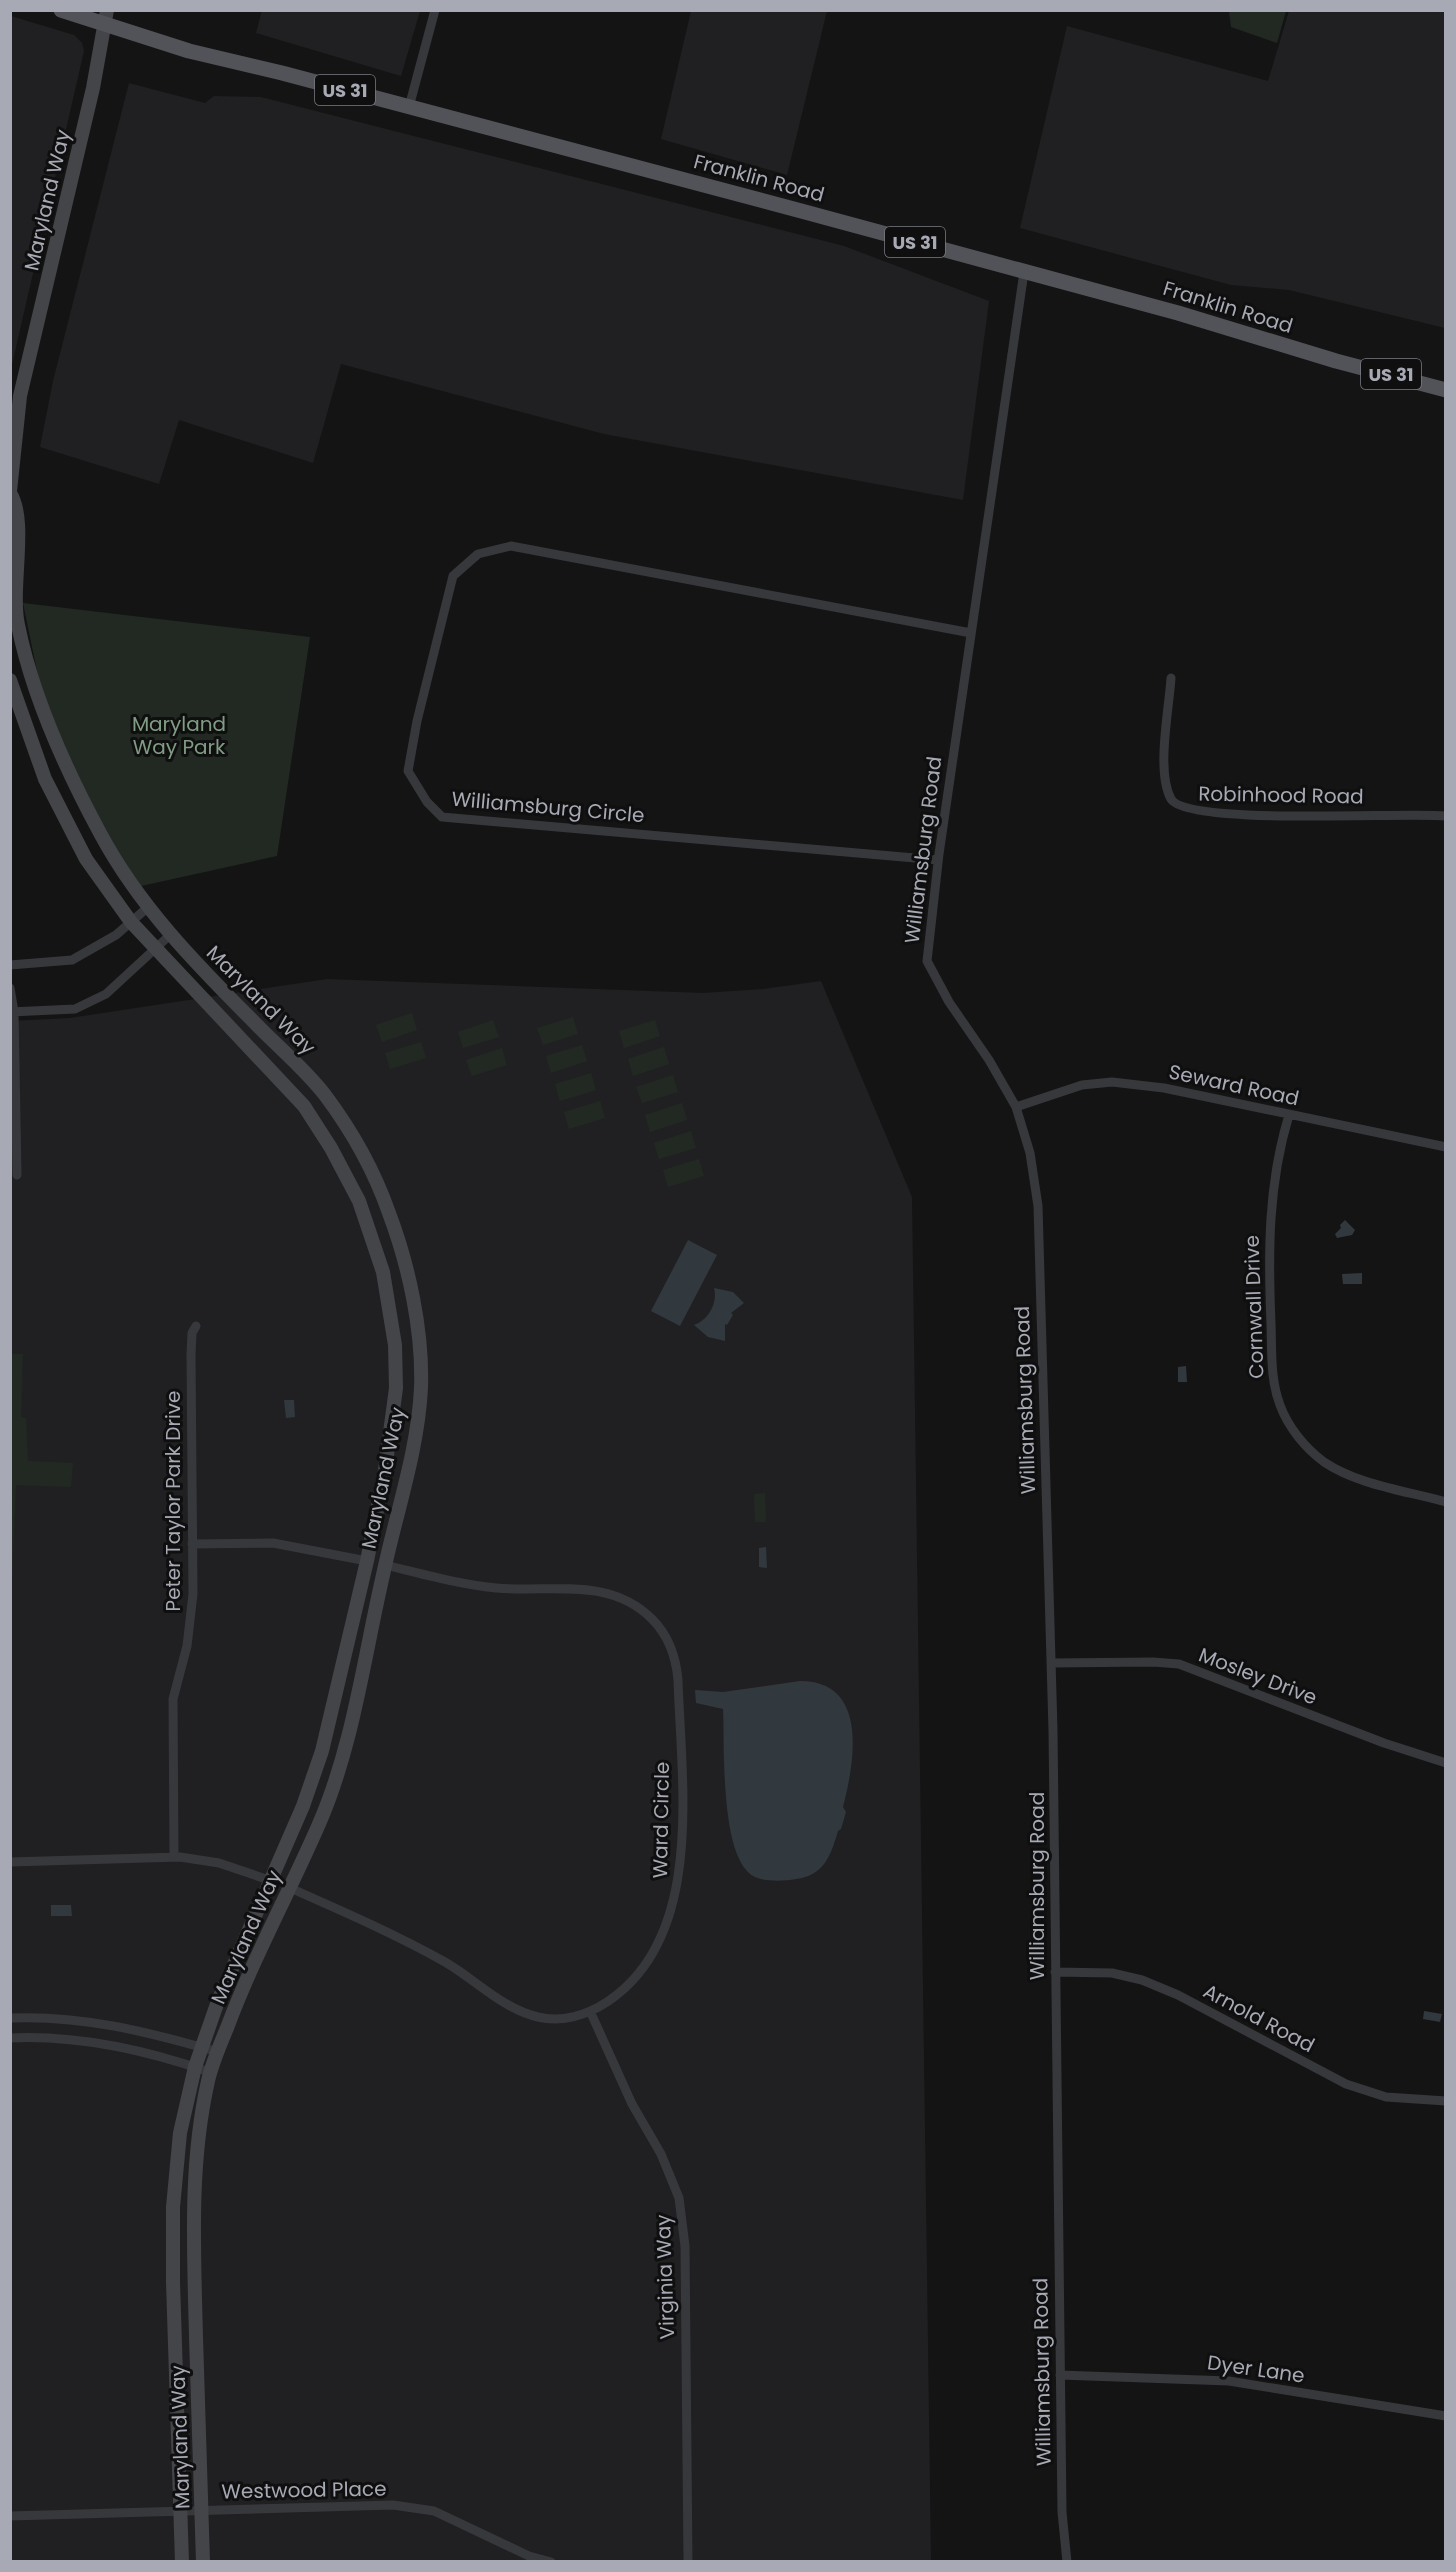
<svg xmlns="http://www.w3.org/2000/svg" width="1456" height="2572" font-family="Poppins,sans-serif">
<style>
.built{fill:#202022}
.green{fill:#222923}
.water{fill:#31383e}
.lines{fill:none;stroke-linecap:round;stroke-linejoin:round}
.minor{stroke:#37383b;stroke-width:9}
.secondary{stroke:#434549;stroke-width:14}
.primary{stroke:#515358;stroke-width:15}
.labels{text-anchor:middle;dominant-baseline:central;stroke-width:6;stroke-linejoin:round;paint-order:stroke}
.shield{fill:#0f0f10;stroke:#797c83;stroke-width:1.5}
.shield-label{font-size:18px;font-weight:bold;fill:#a7aab4}
.street-label{font-size:20px;fill:#a7aab4;stroke:#0f0f10}
.park-label{font-size:20px;fill:#809c83;stroke:#0f0f10}
</style>
<rect width="100%" height="100%" fill="#141415"/>
<!-- built -->
<path class="built" d="M262 10H420V11L401 76 256 33Z
M691 11H827L787 175 661 139Z
M1289 11H1445V328L1289 290 1231 285 1020 228 1067 26 1268 81Z
M11 16 74 35 82 43 84 51 11 369Z
M129 83 205 103 214 96 261 97 402 133 844 246 989 301 963 500 604 434 341 364 313 463 179 420 159 484 40 447 53 381Z
M327 979 703 993 763 989 821 981 912 1197 931 2561H11L10 1021 70 1018Z"/>
<!-- green -->
<path class="green" d="M1229 11H1286L1277 43 1231 27Z
M23 603 310 637 277 856 141 886 86 806 45 710Z
M412 1013 417 1030 382 1042 376 1025Z
M573 1017 578 1034 543 1045 537 1028Z
M493 1020 499 1037 463 1048 458 1032Z
M655 1020 660 1036 624 1048 619 1031Z
M421 1042 426 1058 390 1069 385 1053Z
M582 1045 587 1061 551 1073 546 1056Z
M664 1047 669 1064 633 1076 628 1059Z
M502 1048 507 1065 472 1076 466 1060Z
M591 1073 596 1090 560 1101 555 1084Z
M673 1075 678 1092 642 1103 636 1087Z
M600 1101 605 1118 569 1129 564 1112Z
M682 1103 687 1120 650 1132 645 1115Z
M691 1131 696 1148 659 1159 654 1143Z
M699 1159 704 1176 668 1187 663 1170Z
M11 1354H23L21 1417 26 1418 28 1461 73 1463 71 1487 16 1485 12 1582Z
M765 1493 766 1522H755L754 1494Z"/>
<!-- water -->
<path class="water" d="M1345 1220 1355 1230 1352 1235 1337 1238 1335 1234 1341 1228 1340 1225Z
M688 1240 717 1255 680 1326 651 1311Z
M1362 1273V1284H1343L1342 1274Z
M714 1288 733 1292 744 1303 731 1313 733 1315 727 1325 725 1324V1341L708 1337 694 1325C709 1320 718 1302 714 1288Z
M1186 1366 1187 1382H1178V1367Z
M284 1400H294L295 1417 286 1418Z
M766 1547 767 1568 759 1567V1548Z
M800 1681C870 1681 854 1764 843 1807L846 1812 841 1829 838 1831C831 1855 824 1876 796 1879 785 1881 766 1882 755 1877 719 1860 725 1745 723 1709L696 1703 695 1690 723 1692Z
M51 1905H71L72 1916H51Z
M1424 2011 1442 2014 1440 2022 1423 2019Z"/>
<g class="lines">
<!-- minor -->
<path class="minor" d="M409 107 435 10
M1024 272 939 854 927 961 949 1002 989 1060 1016 1107 1030 1153 1038 1206 1053 1730 1062 2512 1067 2562
M1171 678C1169 710 1156 772 1171 799 1187 826 1405 812 1446 816
M938 860 442 817 427 802 408 771 417 721 453 576 478 554 511 546 971 633
M10 965 72 960 116 935 147 908
M10 988 14 1012 17 1175
M10 1012 75 1009 106 994 170 935
M1016 1107 1082 1085 1112 1082 1164 1088 1446 1147
M1289 1115C1268 1184 1268 1252 1271 1323 1272 1350 1270 1379 1280 1405 1288 1427 1305 1448 1324 1462 1358 1485 1407 1491 1446 1502
M192 1544 273 1543 367 1561
M1051 1663 1153 1662 1179 1664 1384 1743 1446 1763
M174 1856 173 1699 187 1646 193 1594 191 1354 192 1333 196 1326
M10 1862 180 1857 219 1863 269 1880
M290 1888C342 1911 395 1934 445 1962 476 1980 503 2009 538 2017 562 2023 587 2015 607 2002 706 1937 681 1781 678 1680 676 1657 669 1636 652 1619 609 1576 551 1593 496 1588 458 1584 422 1574 385 1565
M1055 1972 1112 1973 1142 1980 1178 1995 1346 2084 1386 2097 1446 2101
M590 2011 632 2104 661 2154 679 2198 685 2246 688 2562
M10 2018C83 2015 149 2032 218 2052
M10 2038C77 2035 146 2050 209 2072
M1060 2375 1229 2381 1446 2416
M10 2516 393 2505 434 2511 529 2556 551 2562"/>
<!-- secondary -->
<path class="secondary" d="M10 491 20 396 93 88 107 10
M10 493C28 521 10 587 18 625 32 695 66 770 100 833 139 906 196 964 255 1023 278 1047 304 1068 325 1095 352 1131 374 1170 389 1213 409 1266 423 1331 421 1388 418 1451 396 1513 383 1575 364 1657 353 1746 319 1824 289 1893 253 1958 227 2028 220 2045 212 2063 208 2081 189 2165 194 2251 196 2337 199 2412 200 2487 203 2562
M10 680 45 779 86 859 131 922 304 1106 331 1148 359 1201 383 1272 395 1345 396 1388 385 1470 367 1561 322 1751 303 1806 218 2001 195 2067 180 2133 173 2207V2282L182 2562"/>
<!-- primary -->
<path class="primary" d="M61 10 189 51 282 73 805 212 1178 313 1336 361 1446 390"/>
</g>
<g class="labels">
<!-- shield labels -->
<g class="shield">
<rect x="315" y="75" width="60" height="30" rx="4.5"/>
<rect x="885" y="227" width="60" height="30" rx="4.5"/>
<rect x="1361" y="359" width="60" height="30" rx="4.5"/>
</g>
<g class="shield-label">
<text x="345" y="90">US 31</text>
<text x="915" y="242">US 31</text>
<text x="1391" y="374">US 31</text>
</g>
<!-- street labels -->
<g class="street-label">
<text transform="translate(759 178) rotate(15)">Franklin Road</text>
<text transform="translate(47 200) rotate(-77)">Maryland Way</text>
<text transform="translate(1228 307) rotate(17)">Franklin Road</text>
<text transform="translate(1281 795) rotate(1)">Robinhood Road</text>
<text transform="translate(548 807) rotate(5)">Williamsburg Circle</text>
<text transform="translate(923 850) rotate(-83)">Williamsburg Road</text>
<text transform="translate(261 1000) rotate(45)">Maryland Way</text>
<text transform="translate(1234 1085) rotate(12)">Seward Road</text>
<text transform="translate(1254 1307) rotate(-92)">Cornwall Drive</text>
<text transform="translate(1025 1400) rotate(-92)">Williamsburg Road</text>
<text transform="translate(383 1478) rotate(-78)">Maryland Way</text>
<text transform="translate(173 1501) rotate(-90)">Peter Taylor Park Drive</text>
<text transform="translate(1258 1676) rotate(21)">Mosley Drive</text>
<text transform="translate(661 1820) rotate(-89)">Ward Circle</text>
<text transform="translate(1037 1886) rotate(-90)">Williamsburg Road</text>
<text transform="translate(246 1937) rotate(-66)">Maryland Way</text>
<text transform="translate(1259 2018) rotate(28)">Arnold Road</text>
<text transform="translate(665 2277) rotate(-92)">Virginia Way</text>
<text transform="translate(1256 2369) rotate(8)">Dyer Lane</text>
<text transform="translate(1042 2372) rotate(-91)">Williamsburg Road</text>
<text transform="translate(180 2437) rotate(-92)">Maryland Way</text>
<text transform="translate(304 2490) rotate(-1)">Westwood Place</text>
</g>
<!-- park labels -->
<g class="park-label">
<text x="179" y="724">Maryland<tspan x="179" dy="23">Way Park</tspan></text>
</g>
</g>
<!-- border -->
<rect width="1456" height="2572" fill="none" stroke="#a7aab4" stroke-width="24"/>
</svg>
